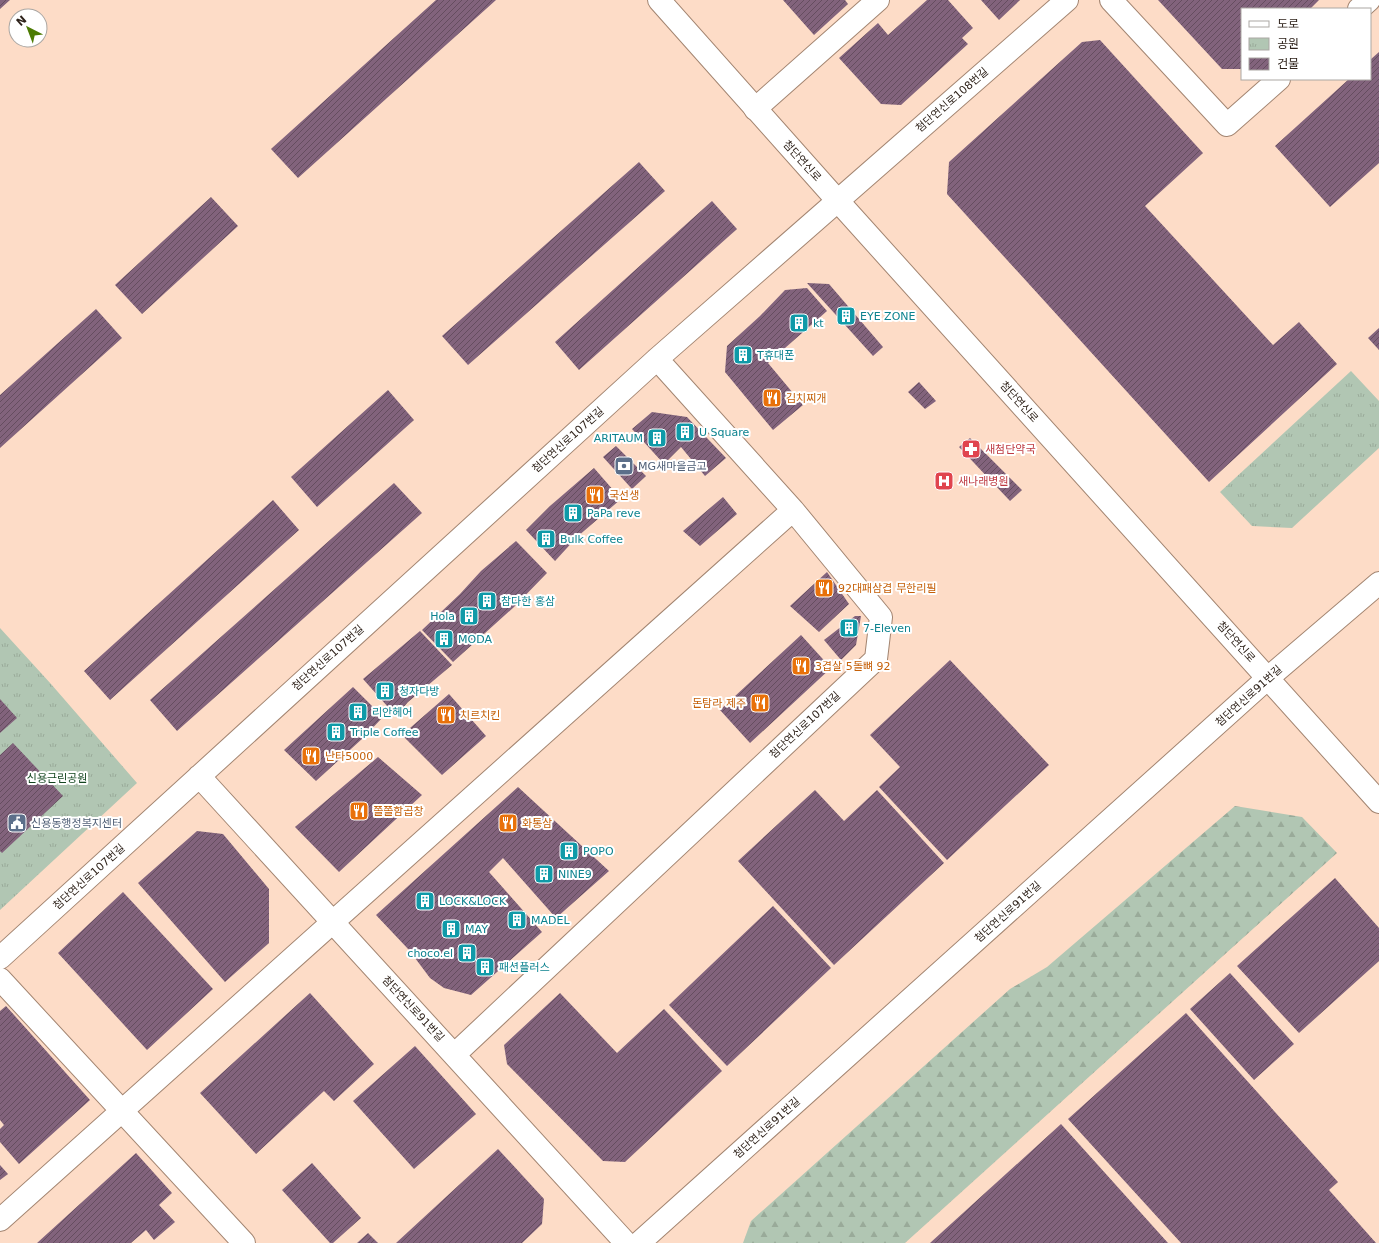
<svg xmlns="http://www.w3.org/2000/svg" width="1379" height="1243" font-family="'DejaVu Sans','Noto Sans KR',sans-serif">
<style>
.forest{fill:url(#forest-firs)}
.park{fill:url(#park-tufts)}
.building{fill:url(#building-hatch)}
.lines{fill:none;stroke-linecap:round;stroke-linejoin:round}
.street-casing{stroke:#a38571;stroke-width:24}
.secondary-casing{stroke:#a38571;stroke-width:24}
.street{stroke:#fff;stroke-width:22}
.secondary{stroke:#fff;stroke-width:22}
.labels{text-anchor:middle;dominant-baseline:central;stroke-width:4;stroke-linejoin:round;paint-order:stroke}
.street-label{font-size:11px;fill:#2e221a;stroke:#fff}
.culture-label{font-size:11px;fill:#0d838f;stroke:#fff;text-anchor:start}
.food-label{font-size:11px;fill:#c56008;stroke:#fff;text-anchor:start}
.health-label{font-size:11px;fill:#be3a42;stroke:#fff;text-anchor:start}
.service-label{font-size:11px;fill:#4e5e75;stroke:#fff;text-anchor:start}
.park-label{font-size:11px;fill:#13461f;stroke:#fff}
</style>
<defs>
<pattern id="forest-firs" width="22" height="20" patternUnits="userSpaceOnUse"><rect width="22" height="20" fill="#b1c6b3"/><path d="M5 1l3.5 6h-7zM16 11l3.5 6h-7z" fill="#9a9"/></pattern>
<pattern id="park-tufts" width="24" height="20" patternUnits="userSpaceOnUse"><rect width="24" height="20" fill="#b1c6b3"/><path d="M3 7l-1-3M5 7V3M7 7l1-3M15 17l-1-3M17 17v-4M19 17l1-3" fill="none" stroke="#9a9"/></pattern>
<pattern id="building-hatch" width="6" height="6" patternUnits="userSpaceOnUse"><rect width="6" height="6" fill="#82637c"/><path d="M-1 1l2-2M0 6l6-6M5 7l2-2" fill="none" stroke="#654d5f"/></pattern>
</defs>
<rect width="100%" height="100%" fill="#fddcc7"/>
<!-- forest -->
<path class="forest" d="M1235 806 1302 817 1337 853 905 1243H743L751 1221 1010 989 1047 967Z"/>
<!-- park -->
<path class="park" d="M1351 371 1379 401V448L1292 528 1252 526 1220 492Z
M0 628 51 684 137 783 0 910Z"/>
<!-- building -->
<path class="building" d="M0 0H10L0 9Z
M436 0H496L298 178 271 149Z
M783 0H845L848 4 814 35Z
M927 0H948L973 28 962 38 968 44 901 105 881 104 839 58 878 23 888 35Z
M981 0H1020L999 20Z
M1158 0H1319L1310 9H1242V69H1222Z
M1100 40 1203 153 1145 206 1273 345 1299 322 1337 364 1209 482 947 194 949 162 1082 42Z
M1379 52V163L1330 207 1275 146 1349 79H1370V60Z
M639 162 665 191 468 365 442 336Z
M211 197 238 226 142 314 115 285Z
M712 201 737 229 579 370 555 342Z
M807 283 829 284 883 347 873 356Z
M807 288 827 311 768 363 803 405 773 430 725 372 727 346 760 316 785 290Z
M96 309 122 338 0 448V395Z
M1379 328V350L1368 338Z
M919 382 936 401 925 409 908 392Z
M388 390 414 420 317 507 291 477Z
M652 412 687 417 726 458 705 476 681 447 664 464 632 429Z
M970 438 1022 490 1010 501 959 447Z
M616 446 646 476 632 489 603 457Z
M594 468 621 499 577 537 555 561 526 530 550 506Z
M394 483 422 513 177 731 150 700Z
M723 497 737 514 700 546 683 531Z
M273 500 299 530 110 700 84 671Z
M516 541 547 573 514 607 453 662 422 630 460 594 481 571Z
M827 572 849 604 819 632 790 606Z
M855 616H861L856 645 841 660 824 640Z
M420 631 452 665 408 702 396 716 363 679Z
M801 635 831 668 750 743 720 710Z
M950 660 1049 765 947 860 879 787 900 767 870 735Z
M353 687 383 717 363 738 316 781 284 750Z
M449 694 486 736 442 775 402 735Z
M0 699 17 718 0 733Z
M13 743 63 796 2 853 0 851V755Z
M378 757 422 795 339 872 295 827Z
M518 787 609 871 556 918 503 858 489 872 542 932 471 995 444 988 430 978 409 950 376 915Z
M815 790 844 821 877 790 944 863 834 965 738 861Z
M197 831 223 834 269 889V943L225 982 138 883Z
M1335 878 1379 928V961L1299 1033 1237 966Z
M123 892 213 989 147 1050 58 953Z
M773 906 831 968 727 1066 669 1005Z
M1230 973 1294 1044 1254 1080 1190 1009Z
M310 993 374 1064 334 1101 324 1091 256 1154 200 1093Z
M560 993 617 1053 664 1009 722 1071 625 1162 603 1161 507 1064 504 1045Z
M6 1006 90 1100 19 1164 0 1142V1129L4 1125 0 1120V1011Z
M1186 1013 1338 1182 1329 1190 1376 1243H1181L1068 1119Z
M415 1046 476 1114 414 1169 353 1101Z
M1061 1124 1168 1243H930Z
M498 1149 544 1199 542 1224 522 1243H396Z
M136 1153 172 1193 159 1205 175 1222 154 1240 146 1230 131 1243H37Z
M312 1163 361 1218 333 1243H330L282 1190Z
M0 1165 8 1174 0 1180Z
M368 1233 378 1243H357Z"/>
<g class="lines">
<defs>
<path id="street" d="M1111 0 1227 125 1279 79
M1359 9 1369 0
M755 109 878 0
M199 776 626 1243
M0 958 657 359 1067 0
M0 979 244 1243
M454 1055 876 659 881 617 793 510 657 359
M0 1220 793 510"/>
<path id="secondary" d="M659 0 837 200 1379 802
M639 1243 1268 678 1379 583"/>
</defs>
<!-- street casing -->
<use href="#street" class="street-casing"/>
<!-- secondary casing -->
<use href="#secondary" class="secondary-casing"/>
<!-- street -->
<use href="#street" class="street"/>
<!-- secondary -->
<use href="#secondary" class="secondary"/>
</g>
<!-- icons -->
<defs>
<symbol id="building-square" viewBox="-11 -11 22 22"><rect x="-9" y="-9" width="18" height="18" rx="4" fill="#0f9aa8" stroke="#fff"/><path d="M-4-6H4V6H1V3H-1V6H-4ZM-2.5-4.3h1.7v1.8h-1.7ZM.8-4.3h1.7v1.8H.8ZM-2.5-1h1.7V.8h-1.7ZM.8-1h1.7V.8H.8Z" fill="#fff"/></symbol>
<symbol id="restaurant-square" viewBox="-11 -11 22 22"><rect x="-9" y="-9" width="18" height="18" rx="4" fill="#e8710a" stroke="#fff"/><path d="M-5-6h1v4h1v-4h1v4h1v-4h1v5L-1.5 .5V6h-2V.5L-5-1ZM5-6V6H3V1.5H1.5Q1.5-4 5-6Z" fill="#fff"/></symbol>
<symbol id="pharmacy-square" viewBox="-11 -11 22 22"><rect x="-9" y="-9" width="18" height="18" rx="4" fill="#e0444e" stroke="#fff"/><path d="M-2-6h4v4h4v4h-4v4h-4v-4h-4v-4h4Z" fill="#fff"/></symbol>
<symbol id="bank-square" viewBox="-11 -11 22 22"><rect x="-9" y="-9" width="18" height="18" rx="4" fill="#5c6f8a" stroke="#fff"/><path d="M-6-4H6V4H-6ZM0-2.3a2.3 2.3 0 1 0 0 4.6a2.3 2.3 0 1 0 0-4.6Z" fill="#fff"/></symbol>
<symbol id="hospital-square" viewBox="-11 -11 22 22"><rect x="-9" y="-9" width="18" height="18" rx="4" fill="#e0444e" stroke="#fff"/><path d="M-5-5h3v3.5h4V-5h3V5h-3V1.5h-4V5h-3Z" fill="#fff"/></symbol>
<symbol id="civic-square" viewBox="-11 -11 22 22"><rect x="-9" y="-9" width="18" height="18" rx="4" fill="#5c6f8a" stroke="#fff"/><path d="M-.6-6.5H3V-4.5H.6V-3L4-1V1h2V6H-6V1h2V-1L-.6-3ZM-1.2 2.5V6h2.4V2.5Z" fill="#fff"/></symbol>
</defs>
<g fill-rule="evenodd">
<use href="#building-square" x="835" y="305" width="22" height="22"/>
<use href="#building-square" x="788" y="312" width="22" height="22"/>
<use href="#building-square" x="732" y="344" width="22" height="22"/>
<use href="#restaurant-square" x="761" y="387" width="22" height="22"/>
<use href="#building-square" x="674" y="421" width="22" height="22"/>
<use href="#building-square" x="646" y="427" width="22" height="22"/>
<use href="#pharmacy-square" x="960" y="438" width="22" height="22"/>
<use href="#bank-square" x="613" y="455" width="22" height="22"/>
<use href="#hospital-square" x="933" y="470" width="22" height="22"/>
<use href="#restaurant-square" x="584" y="484" width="22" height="22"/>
<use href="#building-square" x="562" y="502" width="22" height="22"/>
<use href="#building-square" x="535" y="528" width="22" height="22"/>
<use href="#restaurant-square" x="813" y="577" width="22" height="22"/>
<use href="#building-square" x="476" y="590" width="22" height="22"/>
<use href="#building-square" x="458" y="605" width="22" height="22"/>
<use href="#building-square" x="838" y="617" width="22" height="22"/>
<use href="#building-square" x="433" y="628" width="22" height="22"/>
<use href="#restaurant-square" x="790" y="655" width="22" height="22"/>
<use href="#building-square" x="374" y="680" width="22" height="22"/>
<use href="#restaurant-square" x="749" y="692" width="22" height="22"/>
<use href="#building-square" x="347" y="701" width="22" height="22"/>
<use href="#restaurant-square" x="435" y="704" width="22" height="22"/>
<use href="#building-square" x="325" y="721" width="22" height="22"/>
<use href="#restaurant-square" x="300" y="745" width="22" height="22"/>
<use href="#restaurant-square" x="348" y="800" width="22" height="22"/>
<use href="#civic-square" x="6" y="812" width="22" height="22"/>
<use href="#restaurant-square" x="497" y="812" width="22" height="22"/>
<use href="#building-square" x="558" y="840" width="22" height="22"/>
<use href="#building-square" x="533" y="863" width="22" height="22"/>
<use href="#building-square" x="414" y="890" width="22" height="22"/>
<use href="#building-square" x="506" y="909" width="22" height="22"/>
<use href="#building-square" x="440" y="918" width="22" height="22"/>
<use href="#building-square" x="456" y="942" width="22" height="22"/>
<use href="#building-square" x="474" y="956" width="22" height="22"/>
</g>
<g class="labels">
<!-- street labels -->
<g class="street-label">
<text transform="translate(952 100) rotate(-41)">첨단연신로108번길</text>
<text transform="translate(802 161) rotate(48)">첨단연신로</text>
<text transform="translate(1019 402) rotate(48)">첨단연신로</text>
<text transform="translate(568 440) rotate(-42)">첨단연신로107번길</text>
<text transform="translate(1236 642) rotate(48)">첨단연신로</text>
<text transform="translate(328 658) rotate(-42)">첨단연신로107번길</text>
<text transform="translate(1249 696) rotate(-42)">첨단연신로91번길</text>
<text transform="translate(805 725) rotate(-43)">첨단연신로107번길</text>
<text transform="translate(89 877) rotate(-42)">첨단연신로107번길</text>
<text transform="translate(1008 912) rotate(-42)">첨단연신로91번길</text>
<text transform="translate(413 1009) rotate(47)">첨단연신로91번길</text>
<text transform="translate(767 1128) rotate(-42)">첨단연신로91번길</text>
</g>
<!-- culture labels -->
<g class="culture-label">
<text x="860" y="316">EYE ZONE</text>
<text x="813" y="323">kt</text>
<text x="757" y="355">T휴대폰</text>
<text x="699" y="432">U Square</text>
<text x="643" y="438" text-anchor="end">ARITAUM</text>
<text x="587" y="513">PaPa reve</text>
<text x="560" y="539">Bulk Coffee</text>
<text x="501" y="601">참다한 홍삼</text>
<text x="455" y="616" text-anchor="end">Hola</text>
<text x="863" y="628">7-Eleven</text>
<text x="458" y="639">MODA</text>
<text x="399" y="691">청자다방</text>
<text x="372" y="712">리안헤어</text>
<text x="350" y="732">Triple Coffee</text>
<text x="583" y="851">POPO</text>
<text x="558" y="874">NINE9</text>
<text x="439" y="901">LOCK&amp;LOCK</text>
<text x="531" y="920">MADEL</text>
<text x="465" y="929">MAY</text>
<text x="453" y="953" text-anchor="end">choco.el</text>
<text x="499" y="967">패션플러스</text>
</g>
<!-- food labels -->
<g class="food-label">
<text x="786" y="398">김치찌개</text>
<text x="609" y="495">국선생</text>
<text x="838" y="588">92대패삼겹 무한리필</text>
<text x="815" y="666">3겹살 5돌뼈 92</text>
<text x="746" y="703" text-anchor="end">돈탐라 제주</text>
<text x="460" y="715">치르치킨</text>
<text x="325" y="756">난타5000</text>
<text x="373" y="811">쫄쫄함곱창</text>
<text x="522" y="823">화통삼</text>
</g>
<!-- health labels -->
<g class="health-label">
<text x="985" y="449">새첨단약국</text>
<text x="958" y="481">새나래병원</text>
</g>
<!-- service labels -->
<g class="service-label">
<text x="638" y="466">MG새마을금고</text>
<text x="31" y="823">신용동행정복지센터</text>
</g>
<!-- park labels -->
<g class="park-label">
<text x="57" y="778">신용근린공원</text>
</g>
</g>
<!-- legend -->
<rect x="1241" y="8" width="130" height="72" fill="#ffffff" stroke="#aba7a3"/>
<rect x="1249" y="21" width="20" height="6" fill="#ffffff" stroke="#aba7a3"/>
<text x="1277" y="28" font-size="12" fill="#2e221a">도로</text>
<rect x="1249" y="38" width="20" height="12" fill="url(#park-tufts)" stroke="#aba7a3"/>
<text x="1277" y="48" font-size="12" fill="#2e221a">공원</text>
<rect x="1249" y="58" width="20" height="12" fill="url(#building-hatch)" stroke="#aba7a3"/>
<text x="1277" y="68" font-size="12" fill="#2e221a">건물</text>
<!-- north arrow -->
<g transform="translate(28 28) rotate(318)"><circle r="19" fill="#ffffff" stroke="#aba7a3"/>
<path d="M0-3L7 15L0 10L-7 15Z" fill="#4c7b03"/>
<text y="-6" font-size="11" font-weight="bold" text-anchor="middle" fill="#2e221a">N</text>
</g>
</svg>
